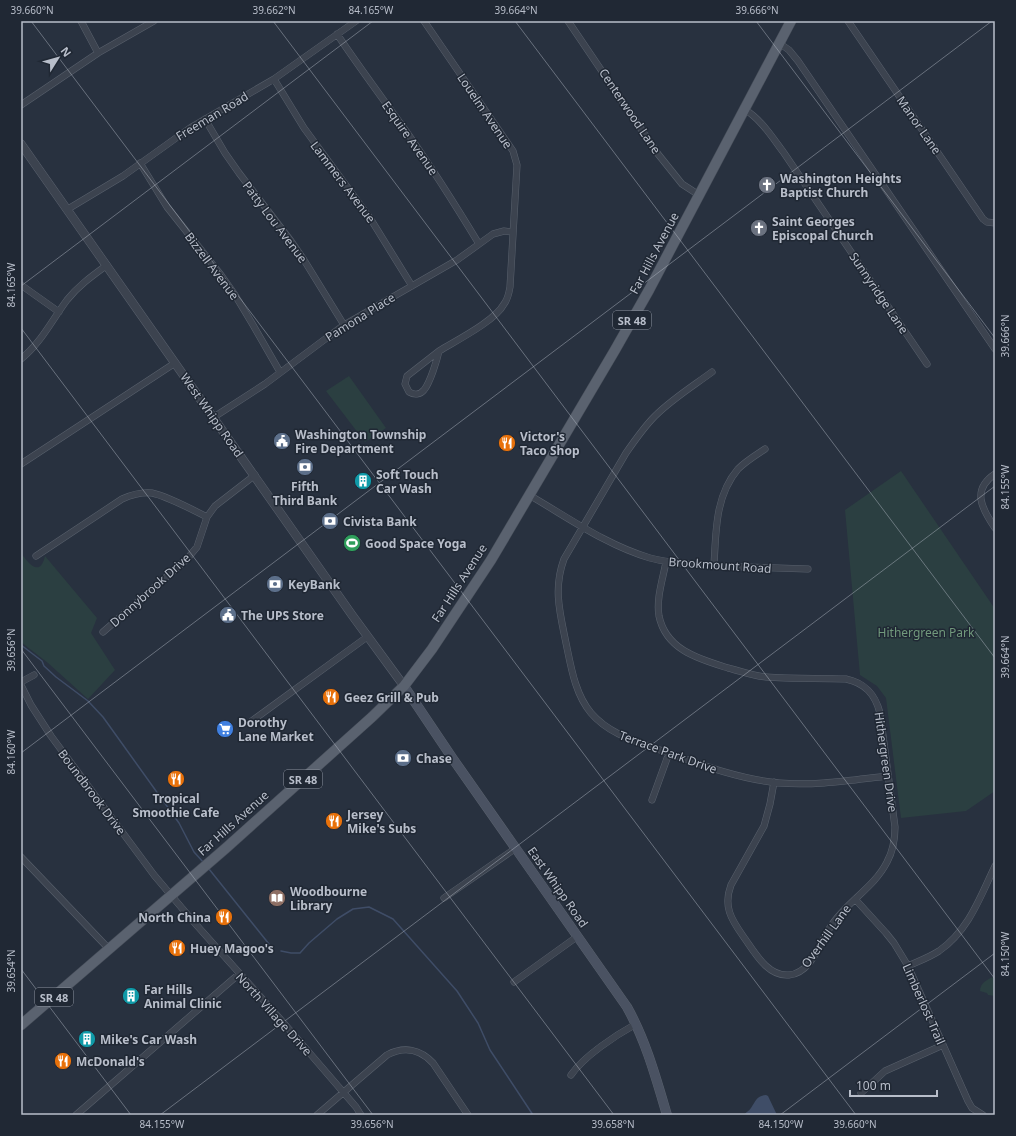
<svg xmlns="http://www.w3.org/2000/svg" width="1016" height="1136" font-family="'Noto Sans',sans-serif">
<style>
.green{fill:#2b3f41}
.water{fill:#3f4d67}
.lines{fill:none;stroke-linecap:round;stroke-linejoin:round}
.stream{stroke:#3f4d67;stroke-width:1.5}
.minor-casing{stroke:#59616d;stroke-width:7}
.tertiary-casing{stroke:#59616d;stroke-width:9}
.secondary-casing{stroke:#59616d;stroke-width:10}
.primary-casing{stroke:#454c58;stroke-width:11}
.minor{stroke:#3c434f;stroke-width:6}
.tertiary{stroke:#3c434f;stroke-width:8}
.secondary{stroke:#4a5262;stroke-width:9}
.primary{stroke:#5a626f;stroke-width:10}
.ticks{fill:none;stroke:#b8beca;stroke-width:1;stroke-opacity:0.45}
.labels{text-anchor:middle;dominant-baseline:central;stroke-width:3;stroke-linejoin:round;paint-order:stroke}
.shield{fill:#202834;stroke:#8a919d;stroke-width:1}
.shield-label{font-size:11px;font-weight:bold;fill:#b8beca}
.street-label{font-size:12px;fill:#b8beca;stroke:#202834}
.poi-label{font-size:12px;font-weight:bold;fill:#b8beca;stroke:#202834;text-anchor:start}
.park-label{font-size:12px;fill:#71997c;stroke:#202834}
.neatline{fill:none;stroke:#b8beca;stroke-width:1.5}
.ticks-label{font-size:10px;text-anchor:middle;fill:#b8beca}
</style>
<rect width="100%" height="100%" fill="#28313f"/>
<!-- green -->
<path class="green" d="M349 376 386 428 365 442 326 391Z
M901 471 995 609V791L966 811 901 818 886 698 877 686 860 675 845 510Z
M21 553C28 563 40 578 45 556L97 618 91 633 115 670 88 699 48 663 21 642Z
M995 976V996L988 995 987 993 980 991C980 982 989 979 995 976Z"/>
<!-- water -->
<path class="water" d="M766 1095 768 1096 777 1115H744C746 1112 749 1111 751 1108 756 1101 756 1096 766 1095Z"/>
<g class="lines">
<!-- stream -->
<path class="stream" d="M21 645 42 661 44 666 56 677 88 701 103 717 179 823 194 852 204 863
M209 869 269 944
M281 951 291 953H300L309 943 337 919 353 909 369 907 393 919 457 991 478 1023 490 1050 533 1115"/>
<defs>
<path id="minor" d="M81 21 98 53
M424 21 513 151 517 165 510 287C509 293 508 299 504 304 495 321 457 340 439 351
M568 21 658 154 682 184 699 195
M848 21 983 219 987 222 995 223
M337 34C359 67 383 99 406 131 432 168 456 206 479 244
M779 43 789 50 798 61 995 349
M274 79 304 128 370 218 412 286
M21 105 98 53 154 21
M744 109C761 119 772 137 784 153L927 364
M205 119 225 153 239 173 291 241 304 260 344 325
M140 163 167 207 221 275 235 295 253 325 280 372
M68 209 123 176 190 128 274 79 356 21
M21 285 59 312
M439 351C437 360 430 383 424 390 420 395 414 395 409 392L405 384 407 376Z
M21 359C41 343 52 320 67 300 78 286 92 276 107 265
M712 372C693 386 672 399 655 416 644 427 635 440 626 453L564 559C553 589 560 613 566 643 571 667 575 694 591 713 609 734 635 741 660 750 699 764 738 779 779 783 816 786 852 780 888 776
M214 417 265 384 344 325 457 260 493 234 504 231 513 232
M21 464 175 363
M995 474C971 490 982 509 995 528
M529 495C569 518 606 545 650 558 672 564 694 564 716 566 747 567 777 568 808 569
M36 556 122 499C131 495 142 492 152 493 167 496 193 510 207 517
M666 562C663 578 656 599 659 616 666 650 699 659 728 668 741 671 753 676 766 677 792 679 819 678 846 679 865 683 875 694 880 713L895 827C895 840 893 851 887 862 874 888 846 902 831 926 820 942 812 973 789 975 767 977 754 951 743 936 731 919 723 906 731 885L764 826 770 804 774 782
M714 565C716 532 715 496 738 469 746 461 756 455 765 449
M103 632 187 559 197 547 207 517 215 506 255 475
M21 682 34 675
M21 685 31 705 51 736 154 875 192 920 282 1021 356 1107 361 1115
M249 723 367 637
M652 800 669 753
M21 857 109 949
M444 898 516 848
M855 899 886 933 894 943 908 966 968 1101 972 1108 983 1115
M908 966C919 961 930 957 939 951 969 930 980 897 995 866
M514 982 578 936
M571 1075C584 1056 616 1035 636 1024
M861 1093 885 1071 943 1045
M76 1115 239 974
M317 1115 387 1055C404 1046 420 1049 433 1063L468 1115"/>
<path id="tertiary" d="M21 144 352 615 404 686"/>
<path id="secondary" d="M404 686 453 759 627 1007C646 1041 656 1078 667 1115"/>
<path id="primary" d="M21 1025 226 848 372 717 404 686 432 649 491 560 615 350 649 290 791 21"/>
</defs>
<!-- minor casing -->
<use href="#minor" class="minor-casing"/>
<!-- tertiary casing -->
<use href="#tertiary" class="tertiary-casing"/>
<!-- secondary casing -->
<use href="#secondary" class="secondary-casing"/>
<!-- primary casing -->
<use href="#primary" class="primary-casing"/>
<!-- minor -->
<use href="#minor" class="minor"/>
<!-- tertiary -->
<use href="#tertiary" class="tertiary"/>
<!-- secondary -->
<use href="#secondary" class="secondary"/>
<!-- primary -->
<use href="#primary" class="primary"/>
</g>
<!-- ticks -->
<path class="ticks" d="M31 21 856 1115M273 21 995 979M515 21 995 658M756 21 995 338M21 286 373 21M21 328 614 1115M21 649 373 1115M21 753 992 21M21 969 131 1115M160 1115 995 486M780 1115 995 953"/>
<!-- icons -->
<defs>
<symbol id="church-disc" viewBox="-11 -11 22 22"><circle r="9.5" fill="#6b7280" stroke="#202834"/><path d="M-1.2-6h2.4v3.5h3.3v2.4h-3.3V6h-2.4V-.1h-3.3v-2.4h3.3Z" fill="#fff"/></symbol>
<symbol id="civic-disc" viewBox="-11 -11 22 22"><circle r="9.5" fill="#5c6f8a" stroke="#202834"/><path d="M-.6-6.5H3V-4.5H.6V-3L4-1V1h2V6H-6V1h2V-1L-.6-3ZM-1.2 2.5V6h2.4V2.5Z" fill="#fff"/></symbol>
<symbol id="restaurant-disc" viewBox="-11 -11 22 22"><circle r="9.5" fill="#e8710a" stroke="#202834"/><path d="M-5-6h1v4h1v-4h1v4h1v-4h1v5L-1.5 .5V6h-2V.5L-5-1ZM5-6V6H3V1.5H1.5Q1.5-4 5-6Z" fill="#fff"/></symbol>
<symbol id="bank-disc" viewBox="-11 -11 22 22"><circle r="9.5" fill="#5c6f8a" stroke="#202834"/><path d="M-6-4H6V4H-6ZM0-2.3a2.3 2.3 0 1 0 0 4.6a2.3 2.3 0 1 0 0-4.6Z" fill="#fff"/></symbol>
<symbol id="building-disc" viewBox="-11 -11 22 22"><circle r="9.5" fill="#0f9aa8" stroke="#202834"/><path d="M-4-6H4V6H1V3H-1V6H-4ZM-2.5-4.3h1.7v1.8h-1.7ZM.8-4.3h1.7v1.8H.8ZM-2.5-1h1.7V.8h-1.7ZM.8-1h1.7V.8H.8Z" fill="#fff"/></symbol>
<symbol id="stadium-disc" viewBox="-11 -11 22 22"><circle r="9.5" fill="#2e9e5b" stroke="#202834"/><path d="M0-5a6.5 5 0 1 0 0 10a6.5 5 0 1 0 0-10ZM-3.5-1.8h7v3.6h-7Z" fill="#fff"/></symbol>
<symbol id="supermarket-disc" viewBox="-11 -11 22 22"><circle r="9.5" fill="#3f7fe0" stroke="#202834"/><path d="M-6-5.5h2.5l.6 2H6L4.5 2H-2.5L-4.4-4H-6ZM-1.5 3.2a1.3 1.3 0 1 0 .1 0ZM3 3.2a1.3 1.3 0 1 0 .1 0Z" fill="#fff"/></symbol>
<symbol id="library-disc" viewBox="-11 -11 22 22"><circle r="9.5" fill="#8d6e63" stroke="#202834"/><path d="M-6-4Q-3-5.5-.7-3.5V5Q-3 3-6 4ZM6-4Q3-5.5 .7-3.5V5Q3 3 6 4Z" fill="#fff"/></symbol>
</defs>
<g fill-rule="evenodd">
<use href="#church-disc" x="757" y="175" width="20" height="20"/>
<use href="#church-disc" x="749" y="218" width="20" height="20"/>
<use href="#civic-disc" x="272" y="431" width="20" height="20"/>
<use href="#restaurant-disc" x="497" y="433" width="20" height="20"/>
<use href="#bank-disc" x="295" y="457" width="20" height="20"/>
<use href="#building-disc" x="353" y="471" width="20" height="20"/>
<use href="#bank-disc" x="320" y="511" width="20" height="20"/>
<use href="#stadium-disc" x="342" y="533" width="20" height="20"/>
<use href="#bank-disc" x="265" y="574" width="20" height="20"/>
<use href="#civic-disc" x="218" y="605" width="20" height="20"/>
<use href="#restaurant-disc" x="321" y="687" width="20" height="20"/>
<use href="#supermarket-disc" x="215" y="719" width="20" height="20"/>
<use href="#bank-disc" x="393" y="748" width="20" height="20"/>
<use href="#restaurant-disc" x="166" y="769" width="20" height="20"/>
<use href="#restaurant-disc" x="324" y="811" width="20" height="20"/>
<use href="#library-disc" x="267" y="888" width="20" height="20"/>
<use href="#restaurant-disc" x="214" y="907" width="20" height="20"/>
<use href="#restaurant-disc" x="167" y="938" width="20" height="20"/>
<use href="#building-disc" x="121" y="986" width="20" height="20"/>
<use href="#building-disc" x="77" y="1029" width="20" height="20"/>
<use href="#restaurant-disc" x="53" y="1051" width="20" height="20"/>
</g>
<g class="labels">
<!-- shield labels -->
<g class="shield">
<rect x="613" y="311" width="38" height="18" rx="3"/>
<rect x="284" y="770" width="38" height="18" rx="3"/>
<rect x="35" y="988" width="38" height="18" rx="3"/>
</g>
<g class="shield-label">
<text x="632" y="320">SR 48</text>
<text x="303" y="779">SR 48</text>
<text x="54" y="997">SR 48</text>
</g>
<!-- street labels -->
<g class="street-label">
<text transform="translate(485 111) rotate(56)">Louelm Avenue</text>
<text transform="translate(630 111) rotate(56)">Centerwood Lane</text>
<text transform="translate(212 116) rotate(-31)">Freeman Road</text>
<text transform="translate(919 125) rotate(55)">Manor Lane</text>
<text transform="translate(410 138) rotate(55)">Esquire Avenue</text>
<text transform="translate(343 182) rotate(53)">Lammers Avenue</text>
<text transform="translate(275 222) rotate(53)">Patty Lou Avenue</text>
<text transform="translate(654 253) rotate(-62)">Far Hills Avenue</text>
<text transform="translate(212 266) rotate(53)">Bizzell Avenue</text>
<text transform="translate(879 293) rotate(56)">Sunnyridge Lane</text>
<text transform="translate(360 317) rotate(-32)">Pamona Place</text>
<text transform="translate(212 415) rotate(55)">West Whipp Road</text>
<text transform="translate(720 565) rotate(4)">Brookmount Road</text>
<text transform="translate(459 583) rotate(-57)">Far Hills Avenue</text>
<text transform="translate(150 590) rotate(-42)">Donnybrook Drive</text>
<text transform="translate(668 752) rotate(20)">Terrace Park Drive</text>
<text transform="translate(886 762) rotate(82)">Hithergreen Drive</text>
<text transform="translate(92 792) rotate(53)">Boundbrook Drive</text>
<text transform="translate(233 823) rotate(-42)">Far Hills Avenue</text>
<text transform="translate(558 887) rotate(55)">East Whipp Road</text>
<text transform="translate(826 936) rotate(-54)">Overhill Lane</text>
<text transform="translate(924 1004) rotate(66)">Limberlost Trail</text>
<text transform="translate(274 1014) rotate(48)">North Village Drive</text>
</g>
<!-- poi labels -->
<g class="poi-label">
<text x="780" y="178">Washington Heights<tspan x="780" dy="14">Baptist Church</tspan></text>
<text x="772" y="221">Saint Georges<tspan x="772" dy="14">Episcopal Church</tspan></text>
<text x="295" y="434">Washington Township<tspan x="295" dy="14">Fire Department</tspan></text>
<text x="520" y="436">Victor's<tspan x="520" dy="14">Taco Shop</tspan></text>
<text x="376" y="474">Soft Touch<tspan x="376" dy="14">Car Wash</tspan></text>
<text x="305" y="486" text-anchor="middle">Fifth<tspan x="305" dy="14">Third Bank</tspan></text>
<text x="343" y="521">Civista Bank</text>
<text x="365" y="543">Good Space Yoga</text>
<text x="288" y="584">KeyBank</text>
<text x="241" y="615">The UPS Store</text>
<text x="344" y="697">Geez Grill &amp; Pub</text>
<text x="238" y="722">Dorothy<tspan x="238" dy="14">Lane Market</tspan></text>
<text x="416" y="758">Chase</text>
<text x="176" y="798" text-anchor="middle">Tropical<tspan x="176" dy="14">Smoothie Cafe</tspan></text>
<text x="347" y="814">Jersey<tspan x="347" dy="14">Mike's Subs</tspan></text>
<text x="290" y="891">Woodbourne<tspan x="290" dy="14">Library</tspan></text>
<text x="211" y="917" text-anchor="end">North China</text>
<text x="190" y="948">Huey Magoo's</text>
<text x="144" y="989">Far Hills<tspan x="144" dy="14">Animal Clinic</tspan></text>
<text x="100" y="1039">Mike's Car Wash</text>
<text x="76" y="1061">McDonald's</text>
</g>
<!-- park labels -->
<g class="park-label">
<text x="926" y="632">Hithergreen Park</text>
</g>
</g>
<!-- border -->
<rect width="1016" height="1136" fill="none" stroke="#202834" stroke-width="44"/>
<!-- north arrow -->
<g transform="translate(58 58) rotate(53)" stroke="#202834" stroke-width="3" paint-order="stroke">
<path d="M0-3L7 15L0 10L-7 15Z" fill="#b8beca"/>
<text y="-6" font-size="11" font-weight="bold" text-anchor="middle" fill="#b8beca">N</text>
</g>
<!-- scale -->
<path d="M850 1090v6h87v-6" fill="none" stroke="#b8beca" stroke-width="2"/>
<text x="856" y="1090" font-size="12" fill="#b8beca" stroke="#202834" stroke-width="3" paint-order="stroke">100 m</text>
<rect x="22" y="22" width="972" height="1092" class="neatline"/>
<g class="ticks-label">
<text x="32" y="14">39.660°N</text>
<text x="274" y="14">39.662°N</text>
<text x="371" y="14">84.165°W</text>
<text x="516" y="14">39.664°N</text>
<text x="757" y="14">39.666°N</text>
<text transform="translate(11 285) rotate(-90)" y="4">84.165°W</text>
<text transform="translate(1005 336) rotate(-90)" y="4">39.666°N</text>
<text transform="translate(1005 487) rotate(-90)" y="4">84.155°W</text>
<text transform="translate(11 650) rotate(-90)" y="4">39.656°N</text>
<text transform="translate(1005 657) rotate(-90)" y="4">39.664°N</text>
<text transform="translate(11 752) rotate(-90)" y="4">84.160°W</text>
<text transform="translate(1005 954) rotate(-90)" y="4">84.150°W</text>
<text transform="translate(11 971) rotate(-90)" y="4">39.654°N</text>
<text x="162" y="1128">84.155°W</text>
<text x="372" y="1128">39.656°N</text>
<text x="613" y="1128">39.658°N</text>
<text x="781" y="1128">84.150°W</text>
<text x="855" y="1128">39.660°N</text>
</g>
</svg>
